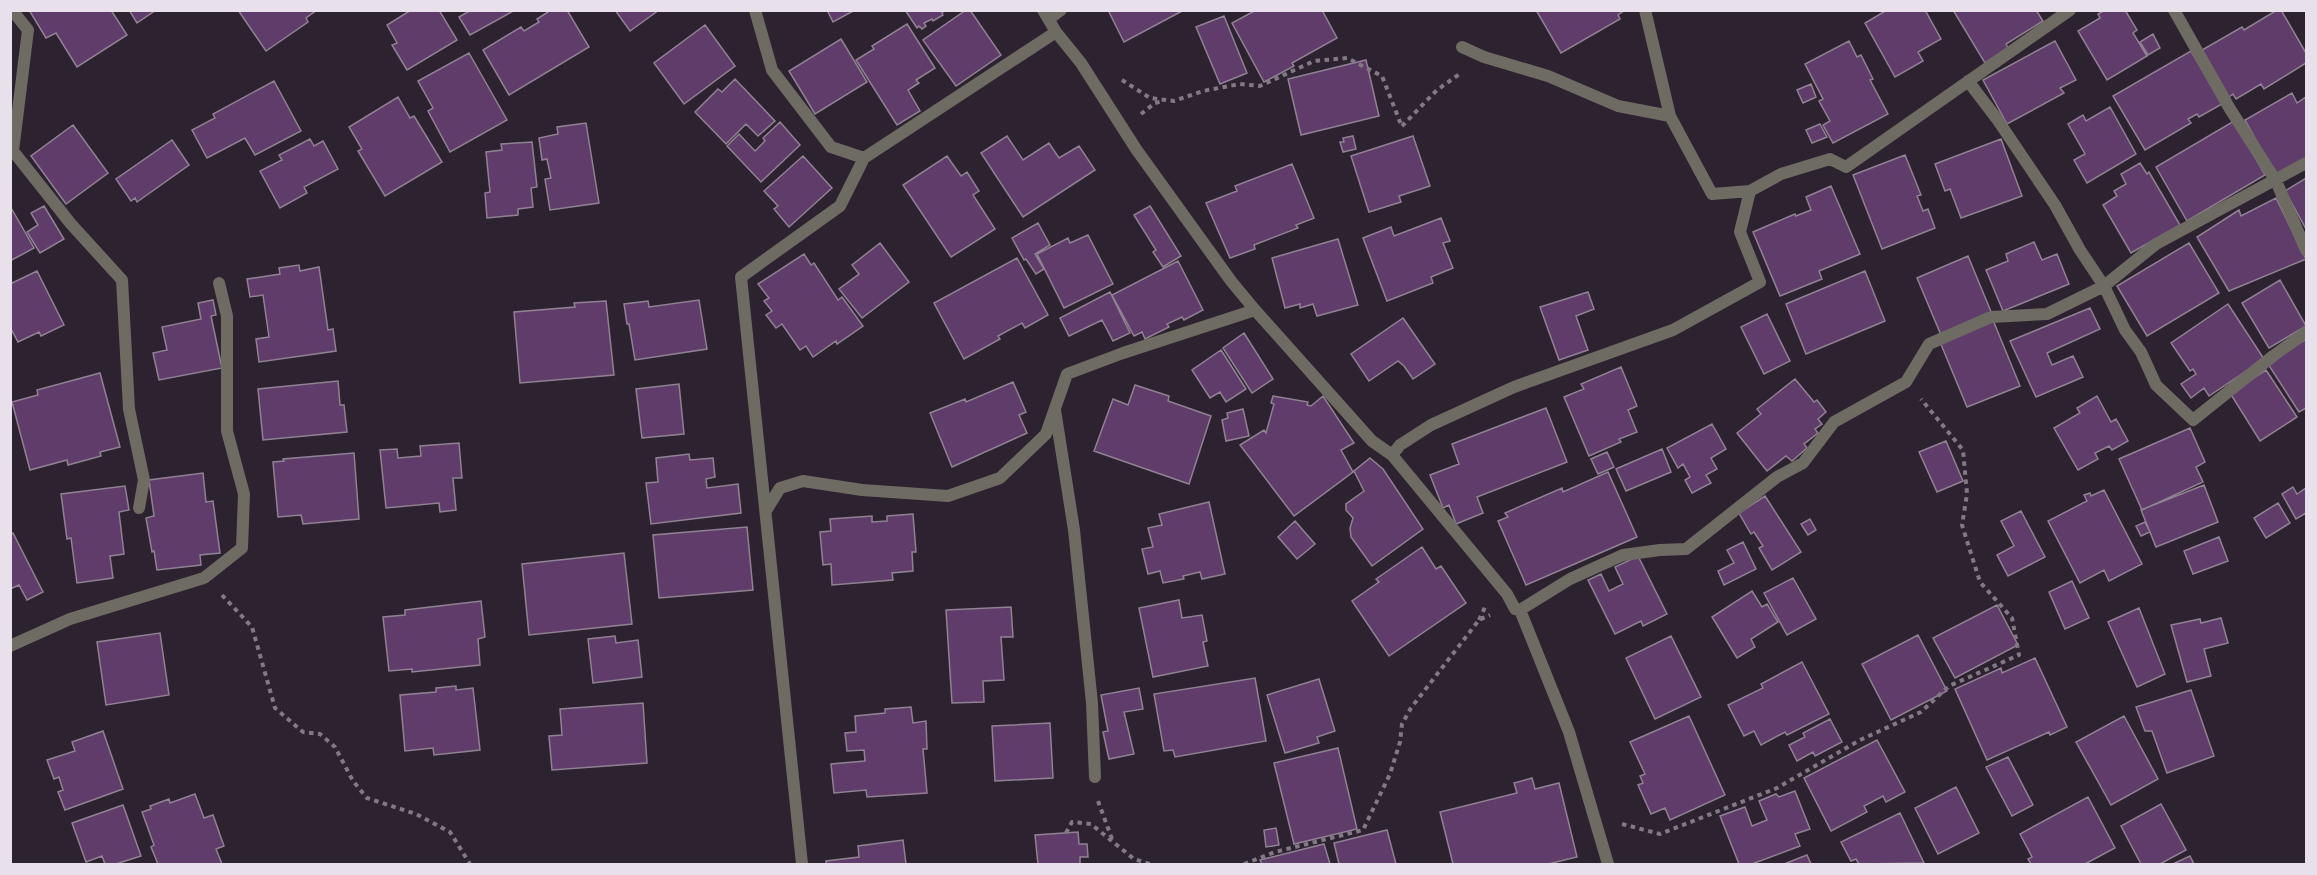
<svg xmlns="http://www.w3.org/2000/svg" width="2317" height="875" font-family="'Space Grotesk',sans-serif">
<style>
.building{fill:#603c6a;stroke:#908293;stroke-width:1.5}
.lines{fill:none;stroke-linecap:round;stroke-linejoin:round}
.path{stroke:#837985;stroke-width:4;stroke-dasharray:4.5 4.5;stroke-linecap:butt}
.street{stroke:#6e6b62;stroke-width:12}
</style>
<rect width="100%" height="100%" fill="#2d2230"/>
<!-- building -->
<path class="building" d="M29 10H111L127 35 77 67 56 33 46 38Z
M129 10H156L137 23Z
M238 10H317L306 18 308 22 266 51Z
M411 10H439L457 40 407 70 392 45 397 43 387 25Z
M471 10H515L470 35 459 17Z
M551 10H567L589 47 509 95 483 50 521 27 524 31 539 22 537 19Z
M615 10H659L630 31Z
M827 10H855L833 22Z
M905 10H945L942 13 943 15 933 21 932 19 924 23 926 26 922 29 919 26 917 28Z
M966 10H970L1001 55 956 86 923 40Z
M1108 10H1184L1124 42Z
M1256 10H1322L1337 38 1292 63 1294 66 1264 82 1232 23Z
M1536 10H1625L1618 15 1620 19 1561 53Z
M1887 10H1925L1941 39 1918 52 1923 61 1895 77 1865 23Z
M1953 10H2036L2043 21 2006 44 2008 48 1985 63Z
M2105 10H2125L2137 30 2133 33 2147 56 2107 80 2078 31 2100 18 2098 14Z
M2277 10H2281L2306 53V63L2264 89 2261 84 2236 99 2233 94 2229 97 2202 50 2242 27 2244 30Z
M1224 16 1247 73 1220 84 1196 27Z
M907 24 935 68 916 80 919 83 908 90 920 111 897 125 856 60 874 49 872 46Z
M705 25 735 66 684 104 654 63Z
M2153 34 2160 48 2148 55 2140 42Z
M841 39 867 82 815 114 789 71Z
M1849 41 1857 57 1861 55 1873 79 1870 80 1888 114 1833 143 1823 125 1830 121 1819 101 1823 99 1805 64Z
M2055 41 2076 80 2060 88 2064 93 2007 124 1983 80Z
M2191 51 2222 104 2199 117 2197 114 2188 119 2191 123 2145 150 2113 96Z
M469 53 507 120 450 152 428 111 433 108 418 81Z
M1366 60 1379 116 1301 135 1288 79Z
M735 79 775 121 758 136 746 124 726 144 695 112 718 89 722 92Z
M274 81 301 131 255 155 245 138 207 158 192 130 215 118 213 114Z
M1811 84 1816 97 1803 103 1797 90Z
M2292 93 2297 103 2306 97V158L2276 176 2245 120Z
M398 97 410 118 414 116 442 162 385 196 358 151 362 149 349 127Z
M2110 107 2136 154 2087 183 2074 160 2085 154 2068 124 2083 115 2086 121Z
M2234 121 2265 175 2187 221 2156 167Z
M780 122 800 145 761 182 727 146 739 134 755 151 765 141 763 138Z
M586 123 599 203 550 210 545 179 551 178 547 159 542 160 539 138 558 134 557 127Z
M1820 124 1827 137 1812 143 1806 130Z
M73 125 108 173 66 204 31 156Z
M1007 136 1023 160 1049 143 1059 158 1079 146 1095 170 1023 217 981 153Z
M1353 136 1356 149 1343 152 1340 142H1344L1343 138Z
M1413 136 1430 186 1399 196 1401 202 1369 212 1351 156Z
M310 139 314 146 323 141 338 169 304 187 307 193 280 208 260 171 282 160 279 155Z
M2001 139 2022 196 1961 218 1950 189 1945 191 1935 164Z
M172 140 189 165 137 202 135 198 131 201 116 179Z
M532 142 537 187 531 188 533 207 518 209V215L487 218 485 193 490 192 486 152 502 150 501 144Z
M1905 155 1921 195 1917 196 1923 211 1928 209 1935 228 1882 249 1853 175Z
M803 156 832 188 789 227 774 209 778 206 764 191Z
M947 156 961 176 967 172 979 191 973 195 995 229 951 257 903 185Z
M2140 163 2147 174 2149 172 2180 225 2131 253 2103 205 2117 196 2114 191 2126 184 2121 174Z
M1292 164 1314 218 1296 225 1298 228 1254 245 1255 249 1230 258 1206 203 1237 191 1235 186Z
M2306 178V229L2285 191Z
M1831 186 1860 254 1819 271 1822 279 1780 296 1753 232 1795 214 1796 216 1811 210 1806 197Z
M2276 198 2306 259 2229 291 2197 237 2239 210 2241 216Z
M10 206 34 248 10 261Z
M44 206 64 239 40 253 27 232 38 225 31 213Z
M1150 206 1181 256 1163 267 1153 252 1156 250 1134 215Z
M1441 218 1450 241 1443 243 1453 268 1431 277 1433 283 1387 301 1363 238 1391 227 1394 236Z
M1038 223 1050 245 1035 254 1044 269 1036 274 1026 259 1024 260 1012 238Z
M1088 235 1113 284 1064 308 1037 254 1068 238 1070 243Z
M1338 239 1358 305 1317 316 1313 304 1300 308V304L1285 308 1272 258Z
M2034 242 2042 260 2057 254 2069 284 2003 311 1986 270 2008 261 2006 254Z
M880 243 909 282 862 318 839 289 859 274 852 265Z
M2189 243 2219 293 2147 336 2117 286Z
M804 254 811 265 814 263 838 300 842 297 863 326 837 344 836 341 813 357 806 346 800 350 782 324 776 328 766 315 772 311 764 301 769 298 758 284Z
M1968 256 1992 314 1941 335 1917 278Z
M1017 258 1048 315 1025 328 1022 323 998 336 1000 339 964 359 934 303Z
M1178 261 1203 310 1184 320 1182 317 1167 324 1169 327 1145 339 1142 332 1134 336 1112 295Z
M299 265 300 271 319 267 328 330 333 329 336 351 259 362 256 339 269 337 263 295 250 297 247 279 280 274 279 268Z
M37 271 64 325 41 336 39 332 18 342 10 327V284Z
M1865 271 1885 321 1806 354 1786 304Z
M2280 280 2306 326 2269 348 2242 303Z
M1110 292 1130 333 1113 341 1102 320 1069 336 1060 318Z
M1588 292 1594 309 1576 316 1588 350 1559 360 1540 307Z
M213 300 216 315 211 316 222 368 159 380 153 353 167 350 162 327 201 319 198 303Z
M699 300 707 349 635 360 629 324H627L624 304 648 301 649 307Z
M606 301 614 375 520 383 514 312 575 307 574 303Z
M2228 304 2264 359 2209 396 2204 388 2191 398 2181 384 2196 374 2193 369 2190 371 2171 343Z
M2090 308 2100 329 2047 353 2052 365 2073 356 2083 377 2036 397 2010 341Z
M1767 314 1790 361 1764 374 1741 327Z
M1403 318 1435 364 1413 379 1404 366 1398 361 1369 381 1351 354Z
M1993 320 2020 386 1967 407 1940 342Z
M1244 333 1273 379 1252 393 1223 348Z
M2306 339V408L2299 412 2268 364Z
M1221 350 1246 389 1226 402 1220 392 1210 398 1192 370Z
M1621 367 1637 406 1628 410 1637 432 1619 439 1621 442 1589 456 1564 397 1584 389 1581 384Z
M2266 370 2297 417 2260 441 2230 393Z
M100 373 120 447 100 452 101 456 68 465 67 460 30 470 12 402 38 395 37 390Z
M1795 379 1814 402 1817 400 1826 412 1818 419 1822 424 1815 429 1818 433 1804 444 1807 448 1792 461 1786 456 1767 471 1737 433 1761 414 1757 409Z
M338 381 340 405H344L347 432 263 440 258 389Z
M1013 382 1026 412 1019 415 1027 433 952 467 930 413 965 399 966 402Z
M679 384 684 434 642 438 636 389Z
M1135 385 1169 396 1168 401 1211 416 1189 484 1094 451 1113 399 1128 405Z
M1273 396 1308 402 1307 405 1311 406 1323 396 1354 443 1341 450 1353 472 1294 516 1240 445 1264 430 1266 433 1274 404 1271 403Z
M2097 396 2111 422 2116 419 2128 441 2112 450 2109 446 2095 453 2098 459 2078 470 2054 428 2080 413 2077 408Z
M1546 408 1567 462 1477 497 1483 513 1456 524 1449 505 1443 508 1430 475 1459 464 1452 444Z
M1243 409 1249 436 1226 441 1222 420 1228 418 1227 413Z
M1712 424 1726 449 1711 458 1717 469 1706 475 1711 483 1692 493 1685 480 1690 477 1683 464 1678 468 1667 448Z
M2190 428 2205 462 2196 467 2203 482 2142 510 2119 459Z
M1946 441 1963 481 1937 492 1919 452Z
M459 443 462 478H453L456 510 440 512 439 503 386 508 380 450 397 449 398 458 421 456 420 446Z
M1662 449 1671 472 1626 491 1616 469Z
M1607 452 1614 467 1598 474 1591 459Z
M354 453 359 519 303 524 301 515 278 517 273 462 284 461 283 459Z
M689 454 690 460 713 458 715 477 706 479 707 488 738 484 741 513 651 524 646 483 658 482 656 458Z
M1370 458 1383 469 1423 529 1372 566 1351 537 1350 528 1353 518 1346 510V504L1364 491 1354 471Z
M1608 472 1637 537 1526 585 1498 521 1508 517 1505 513 1562 488 1563 492Z
M203 473 206 502 213 501 220 553 200 555 201 565 157 570 154 551 152 552 146 518 154 516 149 480Z
M2204 485 2218 522 2156 547 2141 510Z
M125 486 129 510 119 512 124 554 110 556 113 578 77 583 71 538 67 539 61 494Z
M2293 487 2297 494 2306 488V513L2296 519 2282 494Z
M2104 490 2142 564 2109 581 2104 570 2080 583 2048 521 2087 501 2084 495 2090 493 2091 496Z
M1765 496 1801 552 1772 570 1759 548 1763 546 1754 532 1751 534 1739 513Z
M1209 502 1225 574 1202 579 1200 572 1183 576 1184 579 1163 583 1160 571 1148 574 1142 549 1153 547 1148 528 1162 525 1159 514Z
M2278 503 2290 523 2266 538 2254 518Z
M2021 511 2045 557 2008 576 1997 555 2014 546 2001 521Z
M913 514 916 552H912L913 571 892 573 893 580 832 585 831 564 823 565 820 532 831 531 830 519 872 516V522L887 521V516Z
M1810 519 1816 530 1808 535 1801 524Z
M1295 521 1315 544 1297 559 1278 537Z
M2145 522 2150 532 2141 536 2136 526Z
M747 527 753 590 659 598 653 535Z
M13 533 43 592 27 600 19 585 10 589V535Z
M2219 537 2228 561 2193 574 2184 551Z
M1743 542 1756 569 1724 585 1718 571 1734 563 1727 550Z
M1422 547 1436 569 1441 566 1466 603 1389 656 1352 601 1379 582 1376 579Z
M624 553 632 624 529 635 522 564Z
M1638 556 1667 614 1643 626 1641 621 1615 634 1588 580 1601 574 1609 591 1623 584 1615 567Z
M1793 578 1816 619 1787 635 1764 593Z
M2072 581 2089 618 2065 629 2049 592Z
M1752 591 1762 607 1767 604 1778 622 1751 639 1755 647 1737 658 1712 617Z
M1179 600 1182 618 1202 615 1207 641 1203 642 1208 666 1153 677 1139 608Z
M481 601 485 637 478 639 480 665 412 672V669L389 671 383 617 405 615V610Z
M1997 605 2018 645 1955 678 1933 638Z
M1011 607 1013 637H1001L1004 680 983 681 984 702 952 703 946 610Z
M2139 608 2165 674 2137 687 2108 622Z
M2221 618 2228 643 2204 649 2211 676 2187 682 2171 625 2200 619 2201 623Z
M160 633 169 695 106 705 97 642Z
M1918 635 1947 691 1891 720 1862 664Z
M615 636 616 643 638 640 642 677 593 683 588 639Z
M1671 636 1701 697 1655 719 1626 658Z
M2035 658 2067 727 2050 735 2049 732 1987 760 1955 689 2001 668 2002 673Z
M1802 662 1829 714 1787 735 1785 732 1761 745 1754 731 1744 736 1728 705 1763 688 1761 684Z
M1255 678 1266 741 1175 757 1173 750 1164 751 1154 694Z
M1319 679 1335 731 1317 737 1319 743 1285 753 1267 695Z
M456 686V690L473 688 480 750 434 755 433 748 405 751 400 695 436 692V688Z
M1139 688 1143 709 1124 712 1134 754 1109 759 1103 732 1108 731 1101 695Z
M2191 690 2214 756 2167 773 2152 731H2145L2136 707Z
M643 703 647 763 552 770 549 736 562 735 560 709Z
M911 707 913 723 926 721 927 749H923L927 793 867 797 866 790 834 793 831 764 865 761 864 750 847 751 845 733 856 732 855 716 885 713V709Z
M1689 716 1725 795 1670 820 1665 808 1651 814 1638 785 1643 783 1640 776 1645 774 1630 742Z
M2124 716 2158 779 2111 805 2076 742Z
M1830 719 1842 742 1815 756 1813 752 1797 761 1789 745 1805 737 1803 733Z
M1050 723 1053 778 995 781 992 726Z
M103 731 123 789 65 810 58 792 63 790 59 777 54 779 47 760 75 751 72 742Z
M1877 740 1905 792 1886 802 1883 796 1864 806 1867 812 1831 831 1804 778Z
M1338 748 1357 829 1294 844 1274 763Z
M2008 757 2033 805 2012 816 1986 767Z
M1532 778 1535 789 1559 783 1577 857 1548 864H1453L1440 812 1517 793 1514 783Z
M1956 787 1979 833 1938 854 1915 808Z
M1795 791 1810 829 1795 834 1800 846 1752 864H1739L1720 816 1745 807 1752 826 1767 820 1759 801 1776 794 1779 797Z
M195 794 204 818 213 815 224 846 216 849 222 864H158L151 847 154 845 142 812 151 809 150 806 169 799 170 803Z
M2088 797 2115 848 2085 864H2031L2028 859 2032 857 2020 834Z
M2161 804 2186 850 2160 864H2141L2121 826Z
M123 805 141 856 116 864H105L102 856 86 862 72 823Z
M1900 813 1924 863 1859 864 1856 859 1851 861 1841 842Z
M1276 828 1279 845 1266 847 1264 830Z
M1387 830 1396 864H1339L1334 843Z
M1078 832 1079 844H1087L1088 857H1080V864H1038L1035 835Z
M903 840 906 864H826V861L859 857 858 846Z
M1324 844 1330 864H1262L1260 860Z
M1807 855 1811 864H1784Z
M2190 856 2194 864H2173Z"/>
<g class="lines">
<!-- path -->
<path class="path" d="M1122 80 1150 98 1174 101 1203 91 1240 84 1260 86 1314 61 1347 58 1382 76 1402 127
M1141 114 1155 103 1163 101
M1402 126 1437 90 1461 73
M222 595 252 627 275 708 303 732 320 734 335 747 353 781 367 798 416 814 450 832 470 864
M1479 620 1486 605
M1098 801 1112 839
M1622 824 1660 834 1777 788 1860 740 1921 712 1949 686 2019 655 2012 618 1980 582 1962 525 1967 494 1963 450 1921 399
M1066 833 1072 822 1091 824 1134 859 1150 864
M1244 864 1275 852 1363 830 1390 774 1400 742 1402 724 1411 708 1479 620 1490 615"/>
<!-- street -->
<path class="street" d="M12 10 28 30 13 151 71 224 122 280 129 409 144 480 139 508
M755 10 772 70 831 147 864 158
M1043 10 1056 32 1081 63 1136 149 1231 281 1255 310 1372 441 1392 455 1507 594 1515 609 1520 610 1569 732 1608 864
M1645 10 1670 116 1712 194 1750 191
M2174 10 2230 109 2276 181 2306 250
M1049 19 1061 10
M1462 47 1484 57 1548 76 1618 106 1670 116
M1968 81 1997 119 2055 205 2080 250 2104 286 2125 330 2141 352 2156 385 2193 420 2273 356 2306 332
M1055 410 1074 530 1092 703 1095 777
M1392 455 1400 445 1431 425 1514 387 1673 330 1760 282 1740 232 1750 191 1781 174 1830 159 1846 167 2070 10
M767 509 780 488 803 481 862 490 948 496 1000 478 1046 434 1067 374 1123 353 1255 310
M1520 610 1570 579 1623 555 1660 550 1686 549 1777 477 1803 463 1834 422 1906 382 1929 344 1991 317 2047 314 2104 286 2156 244 2306 163
M10 646 70 619 204 578 242 548 244 494 227 431V316L219 283
M802 864 741 277 840 206 864 158 1056 32"/>
</g>
<!-- border -->
<rect width="2317" height="875" fill="none" stroke="#e8e0ea" stroke-width="24"/>
</svg>
